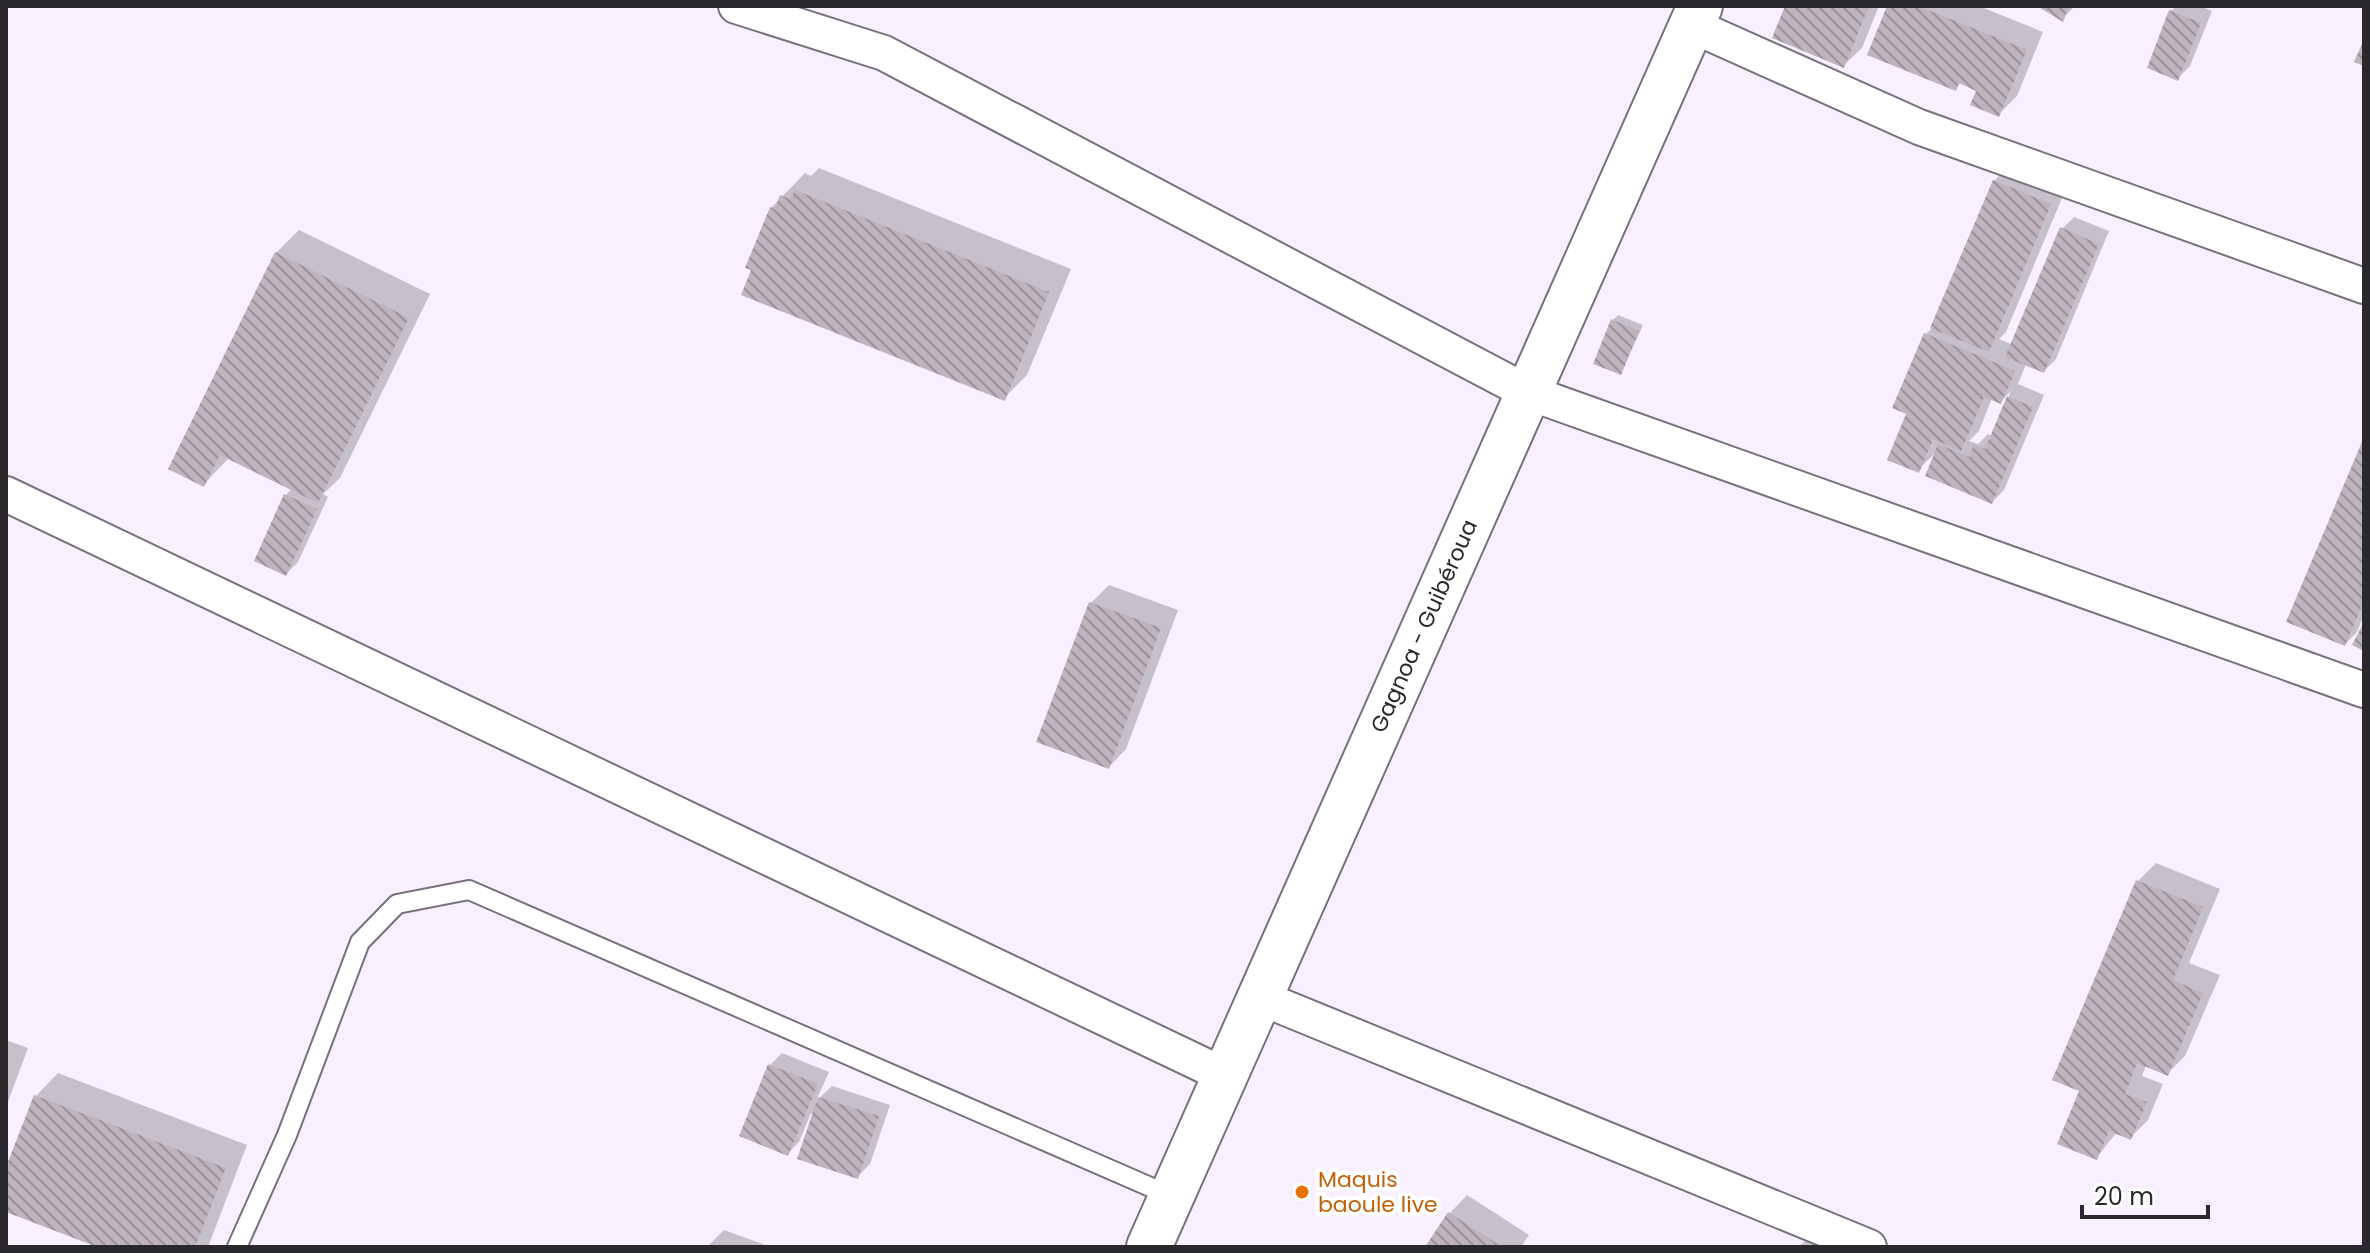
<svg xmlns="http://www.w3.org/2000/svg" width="2370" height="1253" font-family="Poppins,sans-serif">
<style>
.shadow{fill:#0003;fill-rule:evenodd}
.building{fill:url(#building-back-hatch)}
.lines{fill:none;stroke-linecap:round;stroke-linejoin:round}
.lane-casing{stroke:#78717d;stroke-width:22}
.street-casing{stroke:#78717d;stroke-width:38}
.primary-casing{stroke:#78717d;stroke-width:48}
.lane{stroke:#fff;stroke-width:18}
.street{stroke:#fff;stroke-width:34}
.primary{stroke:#fff;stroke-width:44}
.food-dot{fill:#e8710a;stroke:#fff;stroke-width:3}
.labels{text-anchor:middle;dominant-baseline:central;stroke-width:8;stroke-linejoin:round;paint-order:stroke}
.street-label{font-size:22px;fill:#2b282d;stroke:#fff}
.food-label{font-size:22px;fill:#c56008;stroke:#fff;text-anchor:start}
</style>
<defs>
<pattern id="building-back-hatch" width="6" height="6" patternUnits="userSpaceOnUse" patternTransform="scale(2)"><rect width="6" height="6" fill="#bfb3bd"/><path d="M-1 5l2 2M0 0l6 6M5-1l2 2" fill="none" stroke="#9b929a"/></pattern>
</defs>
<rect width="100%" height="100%" fill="#f8f0fe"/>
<!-- shadow -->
<path class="shadow" d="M1787 6H1879L1862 48 1844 65Z
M1889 6H1979L2043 32 2017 96 1999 114 1979 90 1961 82 1955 88Z
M2040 6H2075L2062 19Z
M2177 6H2200L2212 11 2190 66 2178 78 2171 11Z
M2012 163 2067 186 2006 332 1999 339 2013 345 2062 229 2074 217 2109 231 2056 359 2044 371 2026 364 2018 384 2044 395 2004 490 1992 502 1937 451 1918 470 1909 413 1926 334 1933 327 1994 181ZM2011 391 1992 436 1988 434 1978 444 1969 441 1979 431 1992 398 2000 402Z
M819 168 1071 269 1027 375 1004 398 753 269 771 208 805 173 811 176Z
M299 230 430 294 340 478 323 494 328 497 298 562 286 574V495L292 488 229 458 204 484 276 253Z
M1618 315 1643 325 1621 373 1613 320Z
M2364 441V614L2357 632 2345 644Z
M1109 585 1178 610 1126 749 1109 767 1039 741 1091 603Z
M2156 863 2220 889 2189 963 2220 975 2185 1056 2167 1074 2146 1065 2142 1076 2163 1084 2148 1120 2130 1138 2117 1132 2096 1158 2081 1090 2138 881Z
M6 1040 28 1048 6 1107Z
M782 1053 829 1072 816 1101 832 1086 890 1105 870 1164 858 1176 811 1113 799 1142 787 1154 741 1135 770 1065Z
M58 1073 247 1145 208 1247H103L6 1210V1172L36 1096Z
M1467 1195 1529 1235 1521 1247H1427L1450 1213Z
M724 1230 771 1247H707Z
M1810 1236 1833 1247H1799Z"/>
<!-- building -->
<path class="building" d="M1785 6H1869L1844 68 1772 38Z
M1887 6H1918L2027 50 1999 117 1970 105 1976 91 1959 83 1956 91 1867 55Z
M2037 6H2069L2063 22Z
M2169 10 2201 23 2178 81 2147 68Z
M2364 39V66L2354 62Z
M1993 180 2051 204 1989 352 1930 328Z
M795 190 1049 292 1005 401 741 295 751 270 745 268 770 207 775 209 780 195 790 199Z
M2060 227 2099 244 2044 373 2005 357Z
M275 252 409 318 318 503 220 455 204 487 168 469Z
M1611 319 1639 331 1621 375 1593 364Z
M1924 333 2015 371 2001 404 1984 397 1961 451 1933 439 1919 473 1887 460 1906 414 1892 408Z
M2007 396 2033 407 1992 504 1925 476 1938 444 1969 457 1974 445 1985 449Z
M2364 437V601L2345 646 2286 622Z
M284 494 317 509 286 576 254 561Z
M1089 602 1161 628 1109 769 1036 742Z
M2364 622V651L2352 645Z
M2136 880 2203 907 2173 980 2203 993 2168 1076 2137 1063 2125 1094 2147 1102 2131 1140 2109 1131 2097 1160 2057 1144 2079 1091 2052 1080Z
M768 1064 818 1084 788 1156 739 1136Z
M34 1095 226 1168 195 1247H97L6 1212V1167Z
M818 1097 879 1116 858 1179 797 1159Z
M1448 1212 1502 1247H1425Z"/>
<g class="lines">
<defs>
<path id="lane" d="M237 1247 287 1135 360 942 397 904 469 890 1171 1196"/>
<path id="street" d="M736 6 884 53 1527 392 2364 690
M1691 25 1919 127 2364 286
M6 494 1224 1075
M1259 997 1869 1247"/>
<path id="primary" d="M1149 1247 1700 6"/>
</defs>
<!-- lane casing -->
<use href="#lane" class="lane-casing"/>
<!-- street casing -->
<use href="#street" class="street-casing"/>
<!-- primary casing -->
<use href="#primary" class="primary-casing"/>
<!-- lane -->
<use href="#lane" class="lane"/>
<!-- street -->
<use href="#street" class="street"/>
<!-- primary -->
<use href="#primary" class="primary"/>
</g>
<!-- markers -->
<circle class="food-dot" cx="1302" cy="1192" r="8"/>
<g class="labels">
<!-- street labels -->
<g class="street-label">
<text transform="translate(1424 626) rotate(-66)">Gagnoa - Guibéroua</text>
</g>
<!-- food labels -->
<g class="food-label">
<text x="1318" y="1179">Maquis<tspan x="1318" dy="25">baoule live</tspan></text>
</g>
</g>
<!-- border -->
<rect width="2370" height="1253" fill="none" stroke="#2b282d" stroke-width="16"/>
<!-- scale -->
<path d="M2082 1205v12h126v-12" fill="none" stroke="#2b282d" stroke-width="4"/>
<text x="2094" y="1205" font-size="24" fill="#2b282d" stroke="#ffffff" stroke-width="6" paint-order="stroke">20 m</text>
</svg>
